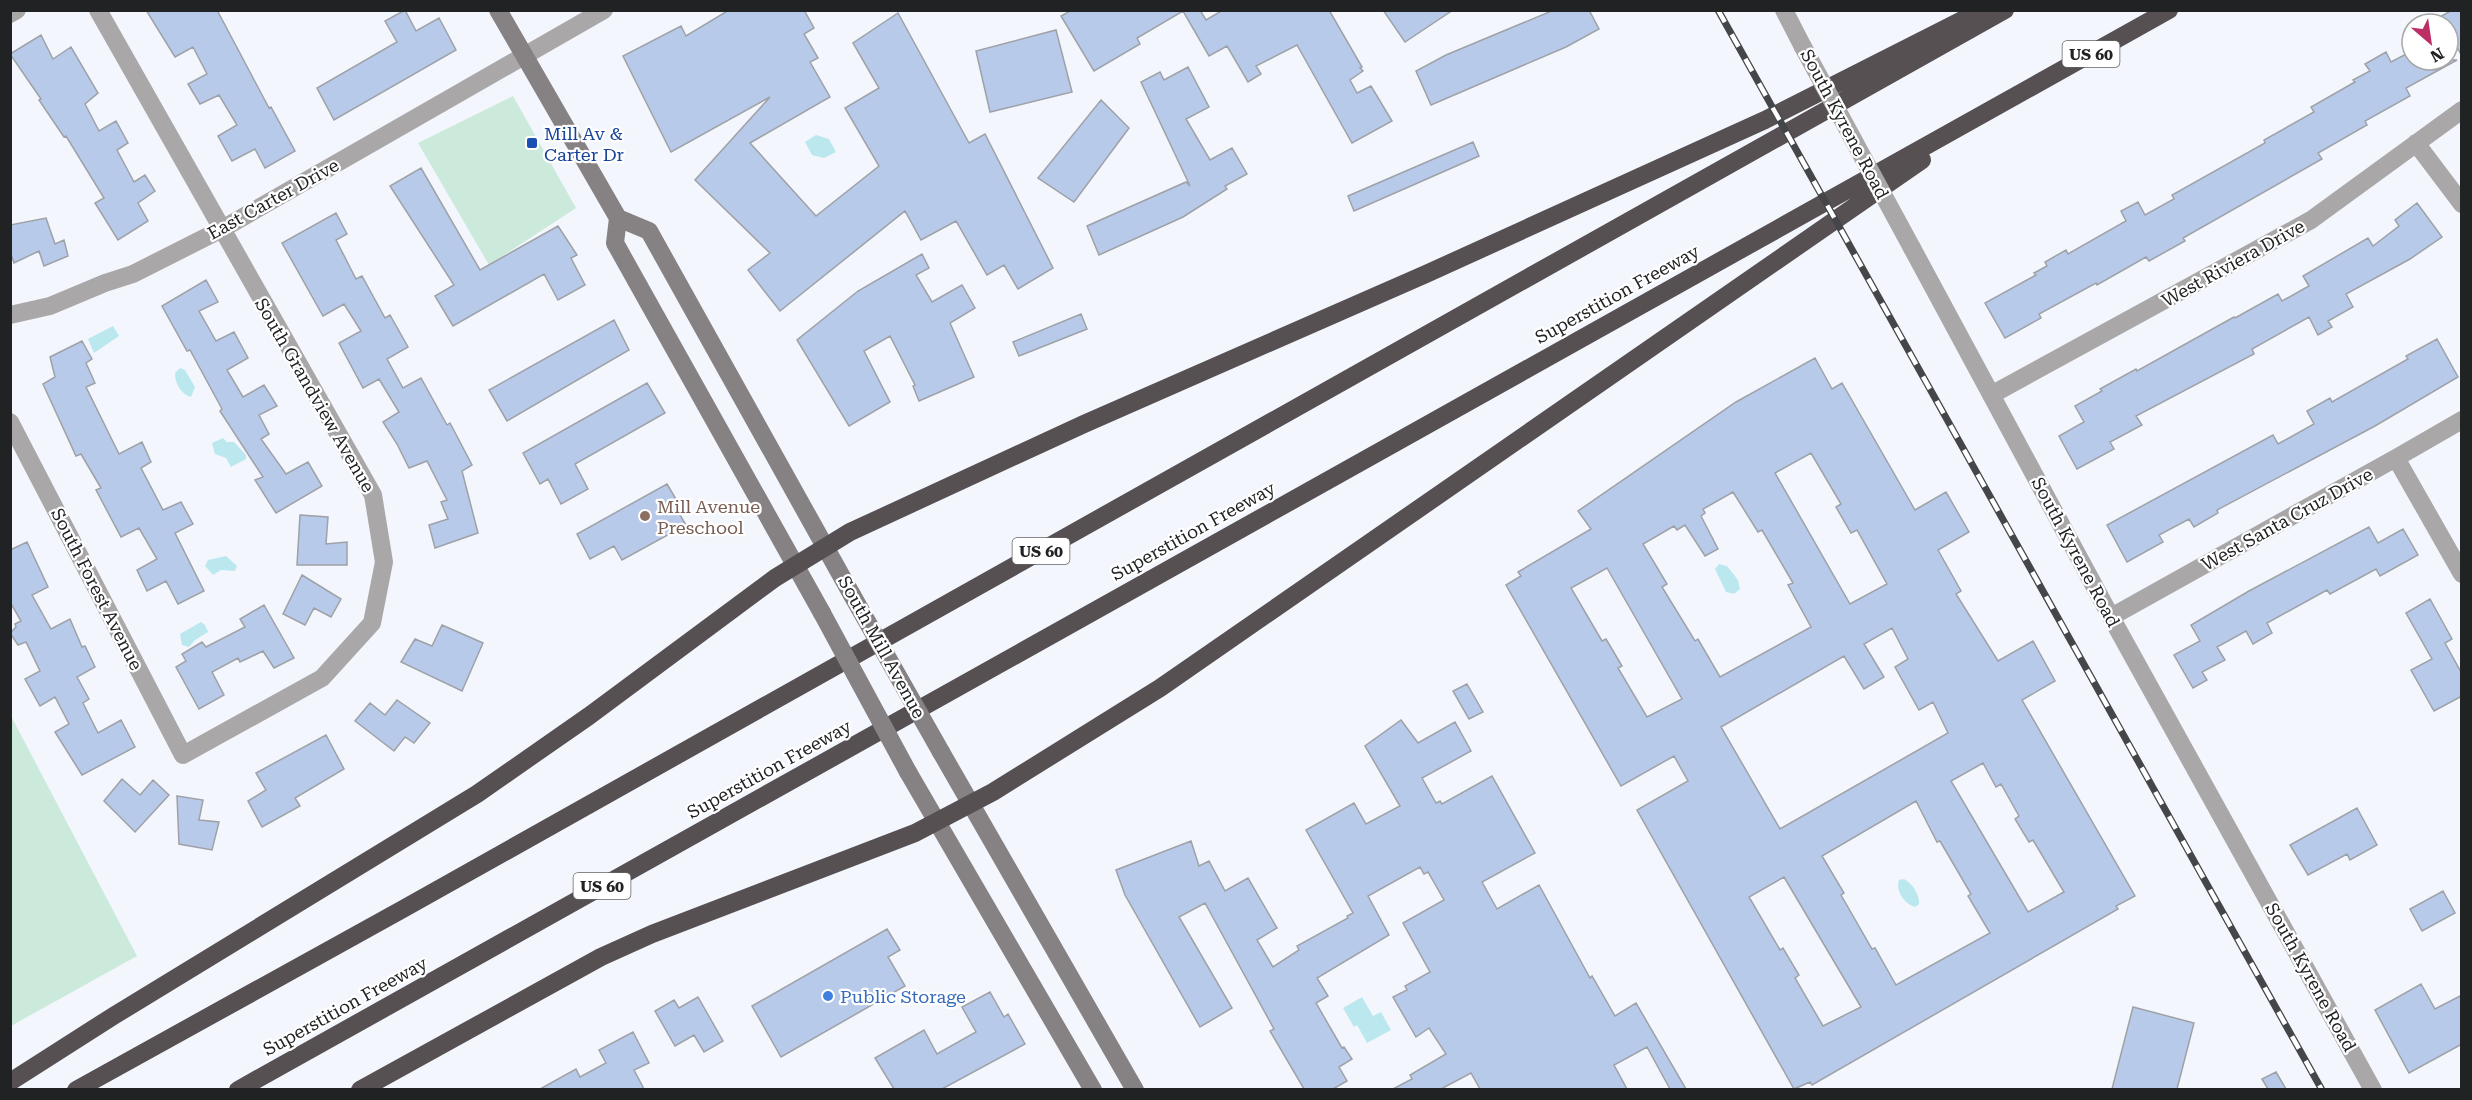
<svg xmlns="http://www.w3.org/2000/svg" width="2472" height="1100" font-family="'Roboto Serif',serif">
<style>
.green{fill:#cceadb}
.water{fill:#bbe8ef}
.building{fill:#b8cae9;stroke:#9ea1a7;stroke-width:1.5;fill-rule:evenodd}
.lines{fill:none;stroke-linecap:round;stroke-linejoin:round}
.street{stroke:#aaa7a9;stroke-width:18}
.secondary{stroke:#868183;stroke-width:18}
.highway{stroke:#565053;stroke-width:18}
.rail-casing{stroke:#444649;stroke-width:7}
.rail{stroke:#fff;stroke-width:4.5;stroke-dasharray:14;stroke-linecap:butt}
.street-bridge{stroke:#aaa7a9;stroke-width:18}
.secondary-bridge{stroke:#868183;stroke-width:18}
.transit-dot{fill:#1a4fb4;stroke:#fff;stroke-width:2}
.education-dot{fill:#8d6e63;stroke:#fff;stroke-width:2}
.shop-dot{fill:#3f7fe0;stroke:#fff;stroke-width:2}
.labels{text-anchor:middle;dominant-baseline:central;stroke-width:4.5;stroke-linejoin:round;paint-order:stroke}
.shield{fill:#fff;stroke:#636466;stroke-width:1.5}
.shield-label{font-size:16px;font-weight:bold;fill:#202224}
.street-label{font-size:18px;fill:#202224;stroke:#fff}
.transit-label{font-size:18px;fill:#164399;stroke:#fff;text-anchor:start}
.education-label{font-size:18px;fill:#785e54;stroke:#fff;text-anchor:start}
.shop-label{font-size:18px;fill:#366cbe;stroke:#fff;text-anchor:start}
</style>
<rect width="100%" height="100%" fill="#f3f6fd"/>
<!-- green -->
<path class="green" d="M513 96 576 208 489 265 418 143Z
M10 714 137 956 11 1026H10Z"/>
<!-- water -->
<path class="water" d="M816 135 829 139 836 152 824 158 812 155 805 142Z
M113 326 119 336 94 353 88 339Z
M180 368 185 370 195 387 191 397C181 394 175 384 175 373Z
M223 438 227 442H234L246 455V459L231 467 226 458 215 454 212 443Z
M226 556 237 566 235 571 221 570 213 575 205 566 208 560Z
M1719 564 1727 566 1738 580 1740 589 1734 594 1726 592 1715 569Z
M201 622 205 625 208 632 195 640 189 647 182 645 180 634Z
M1904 879C1912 883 1920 895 1919 904L1915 907C1904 904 1895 890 1899 880Z
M1362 997 1373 1016 1381 1012 1391 1030 1367 1043 1357 1025 1354 1027 1343 1008Z"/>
<!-- building -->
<path class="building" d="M146 10H217L269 108 271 107 295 151 265 168 255 149 232 161 218 136 237 125 219 95 200 104 188 84 207 74 193 47 175 57Z
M405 10 416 31 439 18 456 50 334 120 317 88 397 42 385 21Z
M729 10H804L814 28 804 34 818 58 810 62 830 97 750 143 816 216 879 166 845 108 879 88 853 43 898 13 969 143 985 134 1053 268 1018 289 1004 265 987 275 956 221 921 240 905 211 780 311 748 270 770 253 695 180 770 97 671 152 623 56 681 26 686 36Z
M1072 10H1200L1206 20 1223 10H1329L1362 67 1360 68 1363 71 1350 80 1357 93 1371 86 1392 121 1352 143 1297 45 1256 66 1261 74 1248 82 1227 46 1209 56 1183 11 1137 38 1140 44 1094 71 1061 16Z
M1383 10H1453L1405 42Z
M1554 10H1589L1599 29 1566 47 1431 105 1416 71 1446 55Z
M2452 10H2462V56L2448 32V24H2444L2440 17Z
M1056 30 1072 92 990 112 976 51Z
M41 35 53 59 71 47 98 93 85 104 99 131 116 121 128 143 117 150 134 182 145 175 155 191 138 203 148 221 118 240 95 203 104 198 66 136 64 137 39 100 41 99 10 54Z
M2412 51V60H2457L2406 88 2410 96 2365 121 2367 125 2318 153 2322 159 2183 238 2185 241 2149 261 2146 257 2097 285 2096 283 2039 314 2041 318 2005 338 1985 303 2036 275 2034 273 2047 266 2045 262 2066 250 2068 254 2126 221 2121 211 2138 202 2145 215 2174 199 2172 195 2265 143 2264 140 2314 112 2311 107 2355 82 2353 80 2370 71 2365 64 2386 52 2391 62Z
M1188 67 1209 107 1186 119 1210 160 1232 148 1247 174 1225 186 1227 189 1183 217 1099 255 1087 226 1186 182 1190 186 1141 82 1160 72 1164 80Z
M1101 100 1129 128 1074 202 1038 178Z
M1473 142 1479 156 1354 211 1348 196Z
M421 168 480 270 558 226 577 255 571 258 585 285 558 300 544 274 453 326 435 296 454 285 390 186Z
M2417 203 2442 237 2410 259 2346 294 2353 307 2328 321 2332 327 2318 335 2309 317 2252 349 2254 354 2136 416 2142 425 2110 442 2114 449 2077 469 2059 436 2084 422 2075 406 2102 391 2100 389 2136 369 2137 371 2234 317 2235 318 2278 294 2282 301 2309 286 2303 276 2368 238 2373 246 2399 226 2395 220Z
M336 213 347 234 336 240 356 279 362 276 385 318 390 315 408 347 387 359 403 388 421 378 447 425 450 423 472 465 462 471 478 533 435 548 429 525 448 519 441 502 447 500 427 461 409 468 397 444 383 422 399 412 379 379 363 388 339 343 361 331 344 304 323 316 282 243Z
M46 218 55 244 64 240 68 256 44 266 39 251 14 263 10 251V225Z
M922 254 929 268 916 275 932 302 962 285 975 308 950 323 974 377 919 401 913 386 915 385 890 336 864 351 890 402 849 426 797 340 858 291Z
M206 280 218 302 199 311 216 341 234 332 248 358 227 370 243 397 264 385 277 406 259 415 269 434 261 439 286 474 308 462 322 486 276 513 255 480 263 477 220 411 222 409 190 350 187 351 162 306Z
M1081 314 1087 329 1019 356 1013 342Z
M614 320 629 350 507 421 489 390Z
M2437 339 2458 377 2375 426 2217 510 2218 513 2194 527 2189 519 2159 535 2163 542 2127 562 2107 525 2273 435 2278 444 2314 424 2307 411 2330 398 2332 402 2408 359 2406 356Z
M82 341 92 359 86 363 95 383 86 387 119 454 142 442 151 462 141 468 163 510 181 502 193 524 175 533 204 591 178 604 166 581 147 591 137 570 157 559 139 528 121 537 96 490 101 488 81 454 76 456 43 384 55 377 50 357Z
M1815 358 1832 389 1842 383 1915 510 1946 492 1969 532 1938 550 1961 591 1956 594 1998 661 2033 641 2055 681 2022 700 2135 896 2116 906 2118 909 1812 1085 1810 1082 1794 1089 1637 810 1688 781 1674 756 1621 786 1506 585 1521 576 1518 572 1591 529 1578 511 1736 402ZM1811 453 1841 504 1836 507 1851 533 1857 530 1887 584 1850 604 1775 473ZM1733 492 1758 532 1762 530 1793 583 1788 585 1811 627 1720 677 1698 639 1695 641 1662 587 1667 584 1643 544 1674 526 1677 530 1685 525 1705 556 1718 549 1701 516 1705 513 1703 509ZM1607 568 1682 699 1647 717 1618 668 1622 666 1606 639 1602 641 1571 588ZM1892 628 1908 659 1895 667 1919 710 1933 702 1948 733 1780 829 1721 727 1844 656 1864 689 1884 677 1864 644ZM1983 763 1996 787 2001 784 2019 816 2015 819 2029 842 2033 840 2064 892 2028 912 1951 781ZM1916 801 1937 842 1940 841 1971 894 1968 896 1990 933 1896 985 1875 948 1872 949 1841 895 1844 893 1822 856ZM1784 877 1861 1007 1823 1026 1795 978 1799 975 1783 948 1780 950 1749 897Z
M647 383 665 413 575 464 588 489 561 504 548 479 540 484 523 453Z
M667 484 680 506 676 508 686 525 622 560 614 546 590 559 577 534Z
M300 515 328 517 326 544 347 542V565H297Z
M2369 527 2378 543 2403 529 2418 555 2380 576 2376 569 2330 594 2327 590 2267 623 2272 633 2253 644 2246 631 2217 647 2225 660 2202 672 2207 680 2193 688 2174 655 2200 641 2191 625 2249 591Z
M27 542 48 587 32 595 51 629 70 619 82 647 85 646 95 667 77 677 89 699 83 703 98 733 121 720 135 747 82 775 55 732 69 724 55 697 40 706 25 679 40 671 26 642 18 645 10 633 16 627 15 624 21 621 10 602V550Z
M302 575 341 599 331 617 314 608 305 625 283 614Z
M2430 599 2452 639 2445 643 2462 674V696L2434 711 2411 670 2432 659 2406 613Z
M264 605 294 658 274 668 263 651 240 662 238 658 212 672 224 695 199 709 176 667 186 661 182 654 202 642 206 647 245 627 240 619Z
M442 625 483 643 462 691 401 662 415 639 432 646Z
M1467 684 1483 712 1469 719 1453 691Z
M397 700 430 723 414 743 405 737 394 751 355 721 370 703 385 715Z
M1401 720 1418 743 1455 722 1471 751 1422 778 1436 803 1440 801 1442 804 1492 776 1535 853 1482 882 1497 909 1539 885 1590 978 1592 976 1615 1016 1636 1003 1686 1089H1670L1647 1047 1614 1065 1627 1089H1480L1471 1073 1441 1089H1393L1412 1079 1410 1075 1446 1054 1429 1028 1416 1037 1393 997 1407 990 1405 986 1430 972 1403 923 1444 900 1428 872 1424 874 1420 867 1368 896 1389 935 1317 978 1328 996 1316 1003 1342 1048 1344 1047 1352 1059 1339 1067 1347 1081 1333 1089H1304L1270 1031 1274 1029 1205 903 1179 917 1232 1008 1200 1027 1125 895 1116 870 1191 841 1199 866 1209 861 1225 891 1248 878 1277 928 1257 940 1273 967 1299 950 1297 946 1348 918 1347 916 1353 913 1306 830 1354 803 1366 824 1400 806 1365 746Z
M326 735 344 769 295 798 300 806 262 827 248 801 266 790 256 773Z
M122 779 140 795 153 780 169 795 135 832 104 801Z
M177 796 203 800 199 820 219 822 212 850 179 844Z
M2357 808 2377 845 2350 860 2347 854 2308 875 2290 845Z
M2443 891 2455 913 2422 931 2410 909Z
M887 929 900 950 888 957 905 986 781 1057 752 1006Z
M2421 984 2435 1009 2462 995V1044L2409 1073 2375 1010Z
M990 992 1004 1017 1008 1014 1025 1044 942 1089H894L875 1058 924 1030 937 1054 976 1032 962 1007Z
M698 997 723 1041 704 1052 694 1035 675 1046 655 1011 674 1000 679 1008Z
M2133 1007 2194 1023 2177 1089H2112Z
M633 1032 649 1063 634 1070 644 1089H540L576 1069 580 1077 606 1063 599 1050Z
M2276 1072 2286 1089H2268L2262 1079Z"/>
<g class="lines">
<!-- street -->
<path class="street" d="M1784 10 1803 47
M10 14 17 10
M2416 143 2462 204
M1912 248 2111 617 2373 1090
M10 315 50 306 105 283 133 274 222 229 604 10
M1991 395 2311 220 2462 110
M10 422 183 755 322 678 372 623 384 562 373 495 98 10
M2396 458 2462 574
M2111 617 2396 458 2462 420"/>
<!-- secondary -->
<path class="secondary" d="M498 10 618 218 615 243 822 613
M618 218 649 231 852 595
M941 752 1135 1090
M908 772 1093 1090"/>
<!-- highway -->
<path class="highway" d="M10 1082 115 1015 477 794 589 716 775 578 850 532 1084 424 1426 274 1765 120 1982 10
M76 1090 403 909 2005 10
M238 1090 2169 10
M360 1090 601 957 652 934 915 833 993 792 1160 688 1922 160"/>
<defs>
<path id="rail" d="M1718 10 2322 1090"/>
</defs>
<!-- rail casing -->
<use href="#rail" class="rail-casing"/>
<!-- rail -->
<use href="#rail" class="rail"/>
<!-- street-bridge -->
<path class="street-bridge" d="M1803 47 1912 248"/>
<!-- secondary-bridge -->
<path class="secondary-bridge" d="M852 595 941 752
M822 613 908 772"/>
</g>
<!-- markers -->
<rect class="transit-dot" x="526" y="137" width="12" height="12" rx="3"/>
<circle class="education-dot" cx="645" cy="516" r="6"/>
<circle class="shop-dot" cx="828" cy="996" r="6"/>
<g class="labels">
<!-- shield labels -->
<g class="shield">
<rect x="2062.5" y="41" width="57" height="26" rx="4.5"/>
<rect x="1012.5" y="538" width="57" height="26" rx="4.5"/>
<rect x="573.5" y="873" width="57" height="26" rx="4.5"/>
</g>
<g class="shield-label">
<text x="2091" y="54">US 60</text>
<text x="1041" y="551">US 60</text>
<text x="602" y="886">US 60</text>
</g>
<!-- street labels -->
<g class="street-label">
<text transform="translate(1845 124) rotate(62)">South Kyrene Road</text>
<text transform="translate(273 199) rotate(-29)">East Carter Drive</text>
<text transform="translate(2233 263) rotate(-29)">West Riviera Drive</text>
<text transform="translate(1617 294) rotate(-29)">Superstition Freeway</text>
<text transform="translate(315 395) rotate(60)">South Grandview Avenue</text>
<text transform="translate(2287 519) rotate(-29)">West Santa Cruz Drive</text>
<text transform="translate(1193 531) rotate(-29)">Superstition Freeway</text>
<text transform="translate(2076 552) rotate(62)">South Kyrene Road</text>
<text transform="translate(97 589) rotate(63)">South Forest Avenue</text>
<text transform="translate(882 647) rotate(61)">South Mill Avenue</text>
<text transform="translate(769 769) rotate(-29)">Superstition Freeway</text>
<text transform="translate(2311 977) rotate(61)">South Kyrene Road</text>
<text transform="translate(345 1006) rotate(-29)">Superstition Freeway</text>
</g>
<!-- transit labels -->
<g class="transit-label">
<text x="544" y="133">Mill Av &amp;<tspan x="544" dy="21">Carter Dr</tspan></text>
</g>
<!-- education labels -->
<g class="education-label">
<text x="657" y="506">Mill Avenue<tspan x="657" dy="21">Preschool</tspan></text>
</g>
<!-- shop labels -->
<g class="shop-label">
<text x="840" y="996">Public Storage</text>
</g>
</g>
<!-- border -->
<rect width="2472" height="1100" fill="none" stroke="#202224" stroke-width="24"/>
<!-- north arrow -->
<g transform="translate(2430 42) rotate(151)"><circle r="28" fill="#ffffff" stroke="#a6a7a7" stroke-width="1.5"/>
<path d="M0-4.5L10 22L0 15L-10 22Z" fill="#bb2f66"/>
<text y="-9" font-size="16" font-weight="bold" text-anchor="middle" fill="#202224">N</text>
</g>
</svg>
